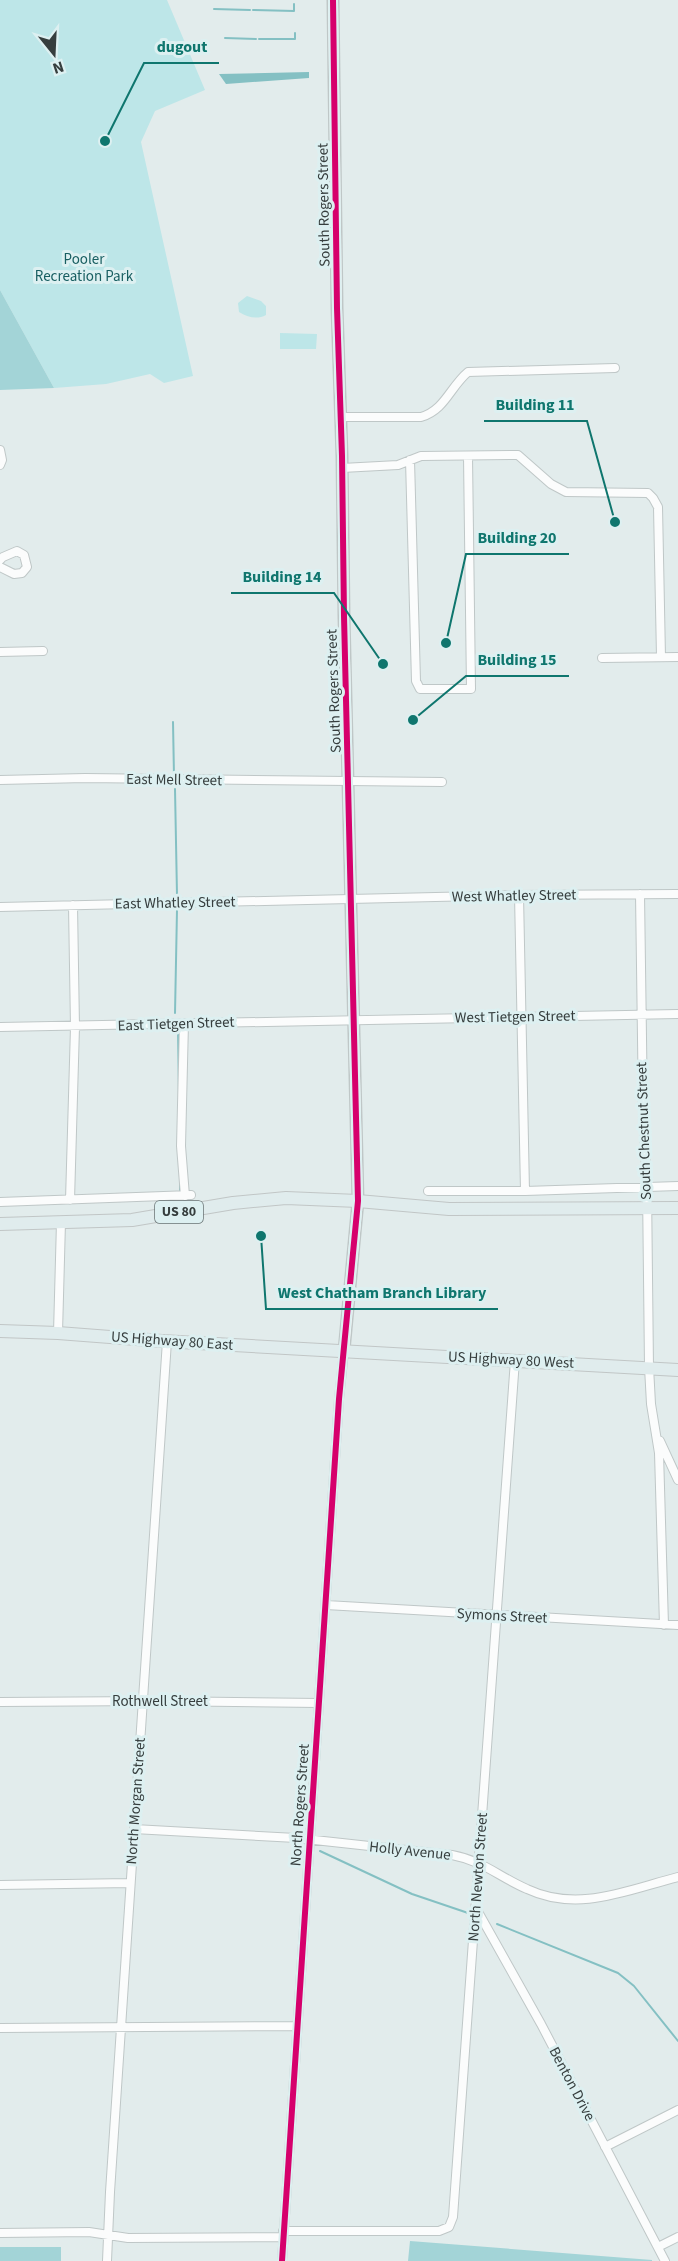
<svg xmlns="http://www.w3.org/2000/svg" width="678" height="2261" font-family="'Source Sans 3',sans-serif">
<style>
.green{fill:#bde6e8}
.forest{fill:#a3d4d7}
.water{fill:#84c0c3}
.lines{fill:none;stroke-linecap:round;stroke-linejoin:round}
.stream{stroke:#84c0c3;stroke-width:2}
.street-casing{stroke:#bfc7c7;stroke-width:10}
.secondary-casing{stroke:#bfc7c7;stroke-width:13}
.primary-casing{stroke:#c1c6c6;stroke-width:14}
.street{stroke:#fbfcfc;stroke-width:8}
.secondary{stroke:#fbfcfc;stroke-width:10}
.primary{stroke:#e0eced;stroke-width:12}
.cycleway-casing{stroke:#ddf0f1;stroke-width:10}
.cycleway{stroke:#d6006c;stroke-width:6}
.labels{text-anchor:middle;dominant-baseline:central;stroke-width:6;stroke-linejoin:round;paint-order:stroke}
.shield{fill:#ddf0f1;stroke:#687374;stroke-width:1.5}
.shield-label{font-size:14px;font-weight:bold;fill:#363e3e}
.street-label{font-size:15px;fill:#363e3e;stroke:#ddf0f1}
.park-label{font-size:15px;fill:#185e61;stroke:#ddf0f1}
.leader{fill:none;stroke:#0f766e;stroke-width:2}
.callout-dot{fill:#0f766e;stroke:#ddf0f1;stroke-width:2}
.callout-label{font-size:16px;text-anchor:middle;font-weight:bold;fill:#0f766e;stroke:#ddf0f1;stroke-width:6;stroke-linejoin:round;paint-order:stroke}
</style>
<rect width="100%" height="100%" fill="#e2ecec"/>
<!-- green -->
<path class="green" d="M0 0H167L205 90 155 111 141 142 193 376 164 383 150 374 106 384 54 388 0 290Z
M247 296 261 301 266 306V315C257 320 247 317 239 312L238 303Z
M280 333 317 334 316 349H280Z"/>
<!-- forest -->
<path class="forest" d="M0 290 54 388 0 390Z
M410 2241 652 2260V2261H408Z
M0 2247H61V2261H0Z"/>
<!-- water -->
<path class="water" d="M309 72V78L226 84 219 74Z"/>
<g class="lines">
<!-- stream -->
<path class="stream" d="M214 9 250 10
M253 10 294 11V4
M225 38 256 39
M259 39H295V33
M173 722 174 776
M175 789 177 895
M175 1013 177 910
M178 1029 179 1094
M180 1175V1190
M320 1851 412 1894 471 1914
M497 1924 618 1973 634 1986 678 2041"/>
<defs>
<path id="street" d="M341 417H421C445 410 450 387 468 372L615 368
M0 450 2 460 0 465
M410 460 416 681 420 689H471L468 456
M342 468 398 465 421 456 518 455 551 484 566 492 648 493 653 498 658 507 661 657
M0 560 3 557 17 551 24 555 27 567 22 573 14 574 0 567
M0 652 43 651
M602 658 678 657
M0 780 85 778 442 782
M640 894 643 1110 647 1187 649 1367 651 1404 659 1453 664 1625
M519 895 525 1191
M0 907 519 895 678 894
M184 1023 181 1146 185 1196
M0 1027 678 1014
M428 1191H525L678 1186
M70 1200 75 1027 73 905
M0 1202 191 1195
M58 1333 61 1222
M660 1441 678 1480
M326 1605 678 1625
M0 1702 151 1701 319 1703
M134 1829 296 1838 452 1855C484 1861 499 1877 527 1889 578 1913 627 1890 678 1877
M0 1885 130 1883
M477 1910 541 2024 665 2261
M0 2028 297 2026
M605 2147 678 2110
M283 2231H439L449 2227 453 2217 515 1360
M0 2233 89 2232 128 2238 283 2237
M658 2247 678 2237
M107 2261 110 2192 167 1341
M282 2261 339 1399 344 1351"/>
<path id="secondary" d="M333 0 337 308 342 456 344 616 358 1201 344 1351"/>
<path id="primary" d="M0 1224 132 1220 233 1203 286 1198 358 1201 449 1209 678 1208
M0 1331 58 1333 162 1341 678 1370"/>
</defs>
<!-- street casing -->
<use href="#street" class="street-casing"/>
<!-- secondary casing -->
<use href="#secondary" class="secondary-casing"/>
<!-- primary casing -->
<use href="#primary" class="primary-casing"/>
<!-- street -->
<use href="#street" class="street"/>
<!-- secondary -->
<use href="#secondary" class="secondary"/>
<!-- primary -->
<use href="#primary" class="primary"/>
<defs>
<path id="cycleway" d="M282 2261 339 1399 358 1201 344 616 342 456 337 308 333 0"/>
</defs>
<!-- cycleway casing -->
<use href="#cycleway" class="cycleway-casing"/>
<!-- cycleway -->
<use href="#cycleway" class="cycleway"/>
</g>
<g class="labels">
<!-- shield labels -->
<rect class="shield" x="155" y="1201" width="48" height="22" rx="4.5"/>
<g class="shield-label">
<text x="179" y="1212">US 80</text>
</g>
<!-- street labels -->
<g class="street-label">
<text transform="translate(324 205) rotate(-91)">South Rogers Street</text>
<text transform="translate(334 691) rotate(-92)">South Rogers Street</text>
<text transform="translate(174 780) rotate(1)">East Mell Street</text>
<text transform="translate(514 896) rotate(-1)">West Whatley Street</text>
<text transform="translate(175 903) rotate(-1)">East Whatley Street</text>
<text transform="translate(515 1017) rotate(-1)">West Tietgen Street</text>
<text transform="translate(176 1024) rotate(-2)">East Tietgen Street</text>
<text transform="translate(644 1131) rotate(-92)">South Chestnut Street</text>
<text transform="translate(172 1341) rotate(4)">US Highway 80 East</text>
<text transform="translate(511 1360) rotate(3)">US Highway 80 West</text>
<text transform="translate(502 1616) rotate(3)">Symons Street</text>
<text x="160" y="1701">Rothwell Street</text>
<text transform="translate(136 1801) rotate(-86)">North Morgan Street</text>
<text transform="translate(300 1805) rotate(-86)">North Rogers Street</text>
<text transform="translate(410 1851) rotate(6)">Holly Avenue</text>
<text transform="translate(478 1877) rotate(-86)">North Newton Street</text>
<text transform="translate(572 2084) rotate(62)">Benton Drive</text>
</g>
<!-- park labels -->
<g class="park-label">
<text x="84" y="259">Pooler<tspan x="84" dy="17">Recreation Park</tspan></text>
</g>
</g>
<!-- callouts -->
<path class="leader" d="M105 141L144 63H219M615 522L587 421H484M446 643L466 554H569M383 664L334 593H231M413 720L466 676H569M261 1236L266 1309H498"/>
<g class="callout-dot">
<circle cx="105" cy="141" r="6"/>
<circle cx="615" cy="522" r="6"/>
<circle cx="446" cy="643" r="6"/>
<circle cx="383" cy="664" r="6"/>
<circle cx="413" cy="720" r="6"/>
<circle cx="261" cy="1236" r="6"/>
</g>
<g class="callout-label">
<text x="182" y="52">dugout</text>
<text x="535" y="410">Building 11</text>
<text x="517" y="543">Building 20</text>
<text x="282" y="582">Building 14</text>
<text x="517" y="665">Building 15</text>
<text x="382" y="1298">West Chatham Branch Library</text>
</g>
<!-- north arrow -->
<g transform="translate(54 54) rotate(162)" stroke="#ddf0f1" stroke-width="4.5" paint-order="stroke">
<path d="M0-4.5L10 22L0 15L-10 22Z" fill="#363e3e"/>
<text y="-9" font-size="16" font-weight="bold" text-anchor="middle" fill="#363e3e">N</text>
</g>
</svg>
